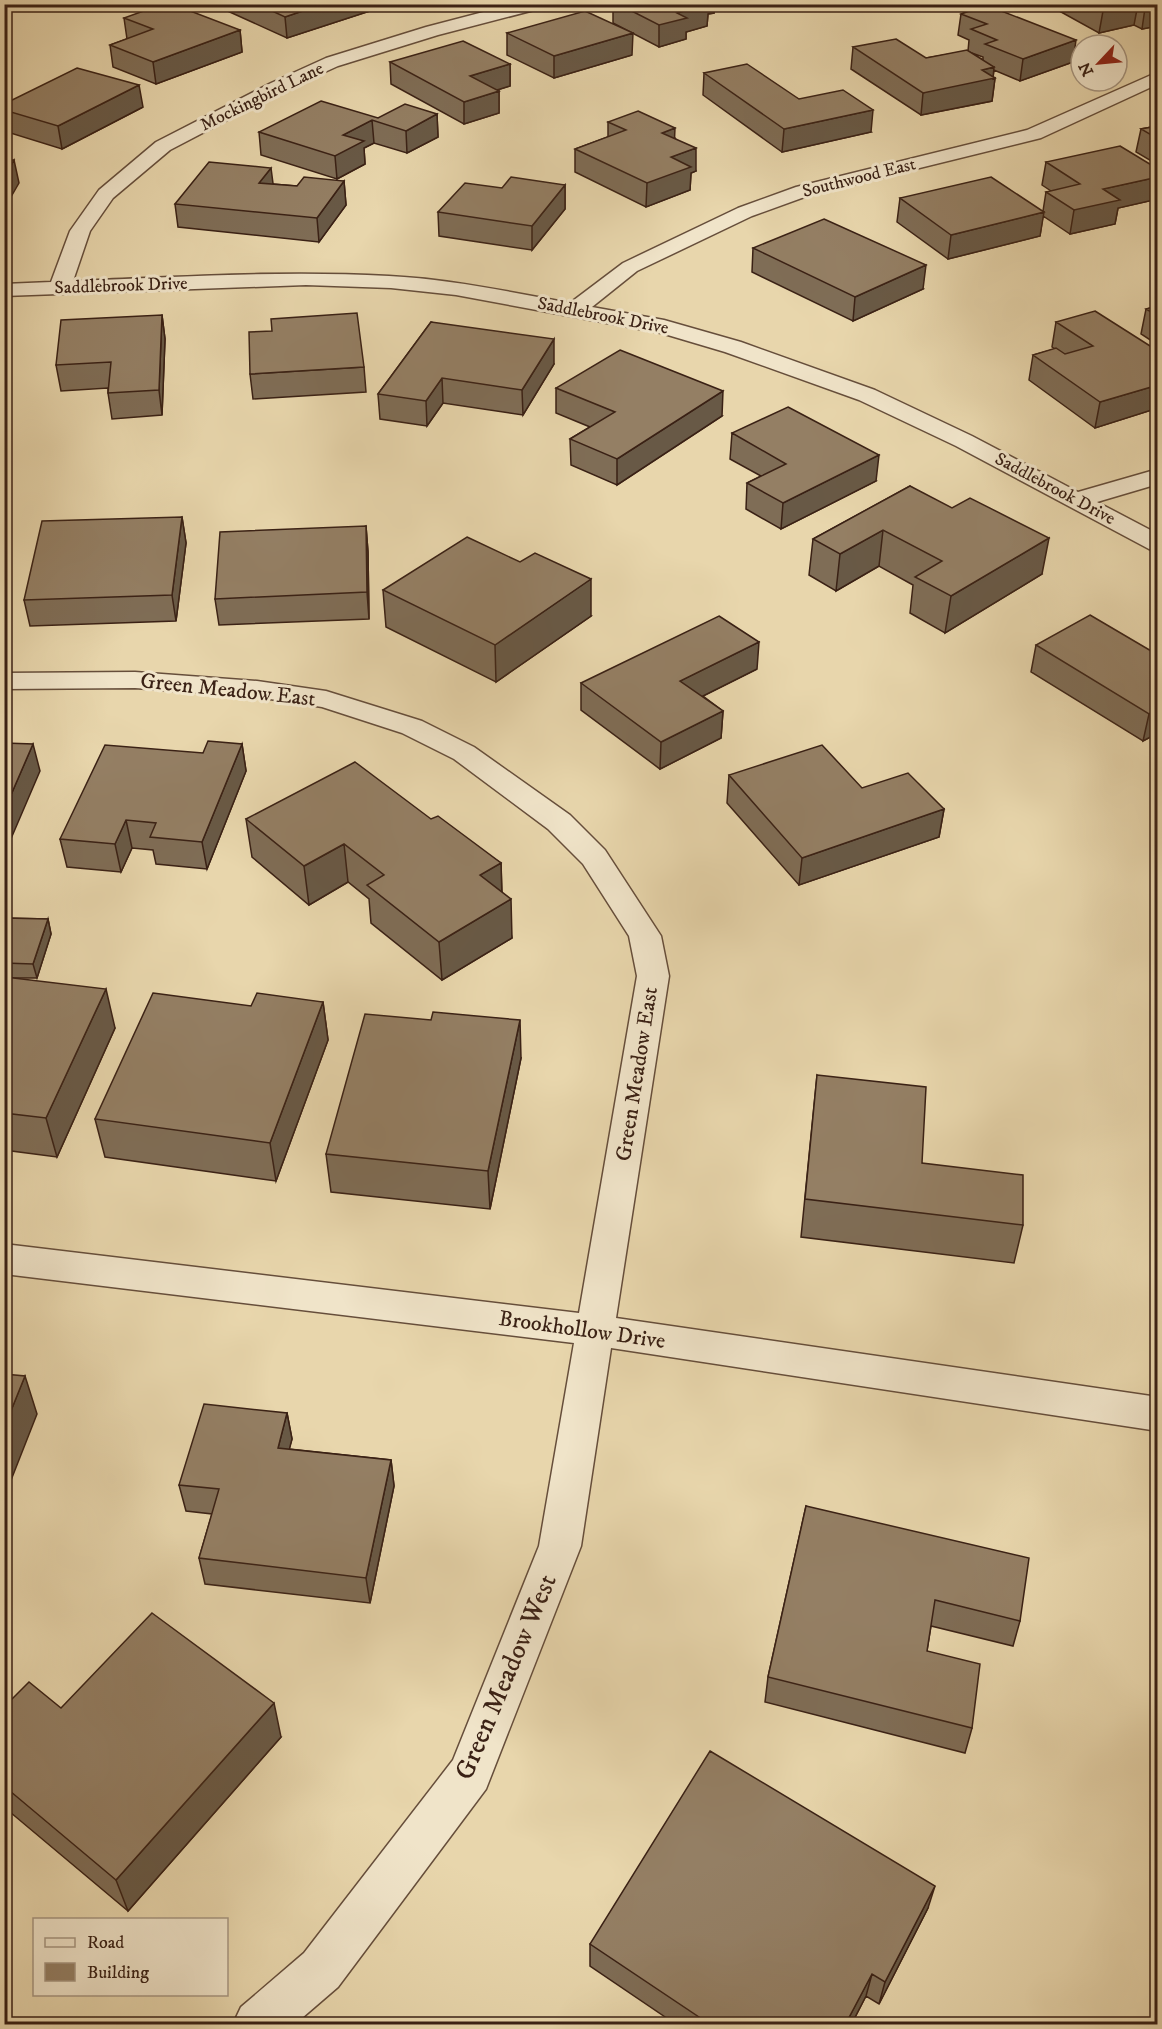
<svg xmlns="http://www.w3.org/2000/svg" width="1162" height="2029" font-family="'IM FELL DW Pica',serif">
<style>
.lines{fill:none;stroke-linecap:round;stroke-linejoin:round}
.minor-casing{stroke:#664e3b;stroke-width:3}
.minor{fill:#f0e4c9;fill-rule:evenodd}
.wall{fill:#7f6d56;stroke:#3a2115;stroke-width:1.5;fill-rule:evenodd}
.shaded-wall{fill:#685946;stroke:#3a2115;stroke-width:1.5}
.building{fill:#947f64;stroke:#3a2115;stroke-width:1.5}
.labels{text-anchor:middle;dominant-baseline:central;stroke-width:6;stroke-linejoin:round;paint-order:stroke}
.far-street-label{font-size:18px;fill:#3a2115;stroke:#f0e4c9}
.street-label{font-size:22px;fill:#3a2115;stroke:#f0e4c9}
.near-street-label{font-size:27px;fill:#3a2115;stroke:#f0e4c9}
</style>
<rect width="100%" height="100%" fill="#e8d6ac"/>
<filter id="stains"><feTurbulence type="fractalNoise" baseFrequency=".00333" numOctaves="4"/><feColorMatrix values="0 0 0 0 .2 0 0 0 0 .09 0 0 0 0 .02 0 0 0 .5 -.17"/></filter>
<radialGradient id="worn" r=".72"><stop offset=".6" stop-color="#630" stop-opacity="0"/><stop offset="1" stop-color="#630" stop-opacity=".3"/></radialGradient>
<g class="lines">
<defs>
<path id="minor" d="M514 4H544L542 8 438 35 338 66 283 91 170 150 113 198 90 231 73 281C178 277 284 270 389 276 450 279 510 292 570 303L623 263 738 208 796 187 1027 130 1158 72V84L1041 138 810 195 752 216 637 271 592 307 664 320 741 342 875 390 972 436 1078 492 1158 469V484L1097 502 1158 534V552L1149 549 956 446 859 400 725 352 661 333 456 295 391 288 306 285 4 296V284L51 282 70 231 99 190 156 142 271 83 326 58 426 27Z
M135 672 257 681 326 691 422 721 474 747 570 815 605 850 661 936 669 976 616 1318 1158 1397V1431L611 1348 581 1546 486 1789 338 1987 295 2024H233L241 2007 304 1953 453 1760 539 1546 574 1343 4 1274V1244L579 1313 637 976 629 936 583 864 548 829 454 759 402 733 322 707 257 697 135 688 4 689V673Z"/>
</defs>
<!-- minor casing -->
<use href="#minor" class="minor-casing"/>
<!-- minor -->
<use href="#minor" class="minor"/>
</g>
<!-- wall -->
<path class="wall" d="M212 4H375L376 9 287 38Z
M613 4H714V13L708 14 707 26 686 32V39L659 47 613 23Z
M799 4H826L805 8Z
M1052 4H1158V26L1142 29 1134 25 1099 33 1052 7Z
M986 5 1073 62 1020 81 994 70 993 77 995 78 992 101 921 115 851 69 853 47 926 58 968 51 969 40 958 35 961 14ZM969 52 983 57V60Z
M124 18 240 30 242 52 156 84 113 67 110 45 127 39Z
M507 33 632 55 554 78 507 55Z
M390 62 510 64V86L497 90 499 91V113L464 124 391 84Z
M704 73 799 99 871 132 782 152 703 95Z
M4 104 143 107 62 149 4 131Z
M437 114 438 137 407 153 374 143 364 148 365 164 337 179 261 155 259 132 378 118Z
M608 122 675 138 696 171 691 173 690 190 646 207 575 172V149L608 137Z
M1158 126V165L1136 152 1141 129Z
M1046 162 1158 169V199L1118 208 1115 224 1070 234 1043 216 1040 236 948 259 897 222 900 198 1043 211 1046 192 1051 191 1042 185Z
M344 181 346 205 319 242 178 227 175 204 273 184 297 186Z
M565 185V209L532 250 439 236 438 212 502 188Z
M753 248 923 289 853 321 752 272Z
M1158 306V345L1141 334 1146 309Z
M162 315 165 339 162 415 112 419 108 393V388L61 391 56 365Z
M431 322 554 364 523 415 443 403 427 426 380 419 378 394Z
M1056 322 1158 351V408L1095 428 1029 380 1033 355 1055 349 1052 347Z
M364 367 366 392 253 399 250 374Z
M556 388 722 416 617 485 571 465 570 439 590 427 556 413Z
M732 433 876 481 781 529 746 509 747 483 761 476 730 459Z
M910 486 1042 574 945 633 910 613 913 585 879 566 836 591 809 575 813 539Z
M182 517 186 543 176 621 30 626 24 600Z
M366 526 368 552 369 619 219 625 215 599Z
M383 590 591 616 496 682 386 627Z
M1036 645 1158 655V733L1143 741 1031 672Z
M757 669 703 696 723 711 721 738 660 769 581 710V683Z
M242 744 246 771 207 869 156 864 153 850 132 848 121 872 67 867 60 839 203 753Z
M729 775 862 788 944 809 939 837 799 885 727 803Z
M246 819H431L501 863 502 892 512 938 442 980 371 923 369 899 348 882 309 905 252 857Z
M4 918 48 919 51 934 37 978H7L115 1028 57 1157 4 1150Z
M323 1002 328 1040 276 1181 105 1157 95 1119 251 1006Z
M521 1058 490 1209 331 1192 326 1154Z
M817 1075 922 1163 1023 1225 1014 1263 801 1237Z
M287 1413 292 1439 289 1449 391 1460 394 1486 370 1603 205 1584 199 1558 212 1514 186 1511 179 1485Z
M806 1506 1020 1621 1013 1646 931 1626 927 1651 972 1728 965 1753 765 1702 768 1677Z
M4 1707 61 1708 281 1737 128 1911 4 1807Z
M928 1908 879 2004 866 1996 851 2025H677L590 1966V1944Z"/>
<!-- shaded-wall -->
<path class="shaded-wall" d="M323 4H375L376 9 287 38 285 17Z
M692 4H714V13L708 14 707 26 686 32V39L659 47V25L677 13Z
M805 4H826L805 8Z
M1138 4 1134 25 1099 33 1103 11Z
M1158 5V26L1142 29 1145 8Z
M240 30 242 52 156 84 153 62Z
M633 33 632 55 554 78V56Z
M1076 40 1073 62 1020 81 1023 59Z
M510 64V86L471 98 470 76Z
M994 67 993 79 995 78 992 101 921 115 923 93 982 70Z
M139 85 143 107 62 149 58 126Z
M499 91V113L464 124V102Z
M873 110 871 132 782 152 784 129Z
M437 114 438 137 407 153 406 131Z
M372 120 374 143 364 148 365 164 337 179 335 156 343 135Z
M675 128 674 151 662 133Z
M696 148V171L691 173 690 190 646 207 647 183 671 157Z
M14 160 19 183 4 209V178Z
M271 168 274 191 259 183Z
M1158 177V199L1118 208 1115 224 1070 234 1074 210 1103 189Z
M344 181 346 205 319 242 317 218Z
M565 185V209L532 250V226Z
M1044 212 1040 236 948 259 951 235Z
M926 265 923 289 853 321 855 297Z
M162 315 165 339 162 415 159 390Z
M554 339V364L523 415 522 390Z
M442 378 443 403 427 426 426 401Z
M1158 385V408L1095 428 1100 402Z
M723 391 722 416 617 485V459Z
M879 455 876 481 781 529 783 503Z
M182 517 186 543 176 621 172 595Z
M366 526 368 552 369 619 367 592Z
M883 530 879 566 836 591 840 554Z
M1049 538 1042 574 945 633 951 596Z
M591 579V616L496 682 495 645Z
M759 642 757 669 679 708 680 681Z
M1158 709V733L1143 741 1149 714Z
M723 711 721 738 660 769 661 742Z
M33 744 40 771 4 855V811Z
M242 744 246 771 207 869 202 842Z
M944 809 939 837 799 885 802 858Z
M126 820 132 848 121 872 115 844Z
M344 844 348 882 309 905 304 866Z
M501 863 502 901 480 875Z
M511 899 512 938 442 980 439 942Z
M48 919 51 934 37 978 33 964Z
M106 989 115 1028 57 1157 46 1118Z
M323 1002 328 1040 276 1181 270 1143Z
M520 1020 521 1058 490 1209 488 1171Z
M25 1376 37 1414 4 1498V1428Z
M287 1413 292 1439 283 1474 278 1448Z
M391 1460 394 1486 370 1603 366 1578Z
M274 1703 281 1737 128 1911 116 1880Z
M935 1886 928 1908 879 2004 885 1982Z
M872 1974 866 1996 851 2025H845Z"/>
<!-- building -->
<path class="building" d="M163 4H172L240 30 153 62 110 45 153 29 124 18Z
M257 4H323L285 17Z
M618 4H708V5L677 13 687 18 659 25Z
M1090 4H1136L1103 11Z
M1139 4H1158V5L1145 8Z
M986 5 1076 40 1023 59 985 44 997 40 971 29 987 24 961 14Z
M585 11 633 33 554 56 507 33Z
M896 39 926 58 967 50 994 67 982 70 995 78 923 93 853 47Z
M463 41 510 64 470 76 499 91 464 102 390 62Z
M747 64 799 99 843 90 873 110 784 129 704 73Z
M77 68 139 85 58 126 4 110V104Z
M321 101 378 118 405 104 437 114 406 131 372 120 343 135 364 141 335 156 259 132Z
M638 111 675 128 662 133 696 148 671 157 691 167 647 183 575 149 626 130 608 122Z
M1158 126V139L1141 129Z
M1120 146 1158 169V177L1103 189 1120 200 1074 210 1046 192 1080 184 1046 162Z
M4 160H14L4 178Z
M209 162 271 168 259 183 297 186 304 177 344 181 317 218 175 204Z
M511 177 565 185 532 226 438 212 465 183 502 188Z
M991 177 1044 212 951 235 900 198Z
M824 219 926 265 855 297 753 248Z
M1158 306V316L1146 309Z
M1095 311 1158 351V385L1100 402 1033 355 1056 348 1065 354 1093 346 1056 322Z
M357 313 364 367 250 374 249 332 272 331 271 319Z
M162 315 159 390 108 393 111 362 56 365 61 320Z
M431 322 554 339 522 390 442 378 426 401 378 394Z
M620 350 723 391 617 459 570 439 615 412 556 388Z
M788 407 879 455 783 503 747 483 786 464 732 433Z
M910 486 952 508 970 498 1049 538 951 596 915 577 942 561 883 530 840 554 813 539Z
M182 517 172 595 24 600 42 521Z
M366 526 367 592 215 599 220 532Z
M467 537 520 562 535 553 591 579 495 645 383 590Z
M1090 615 1158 655V709L1149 714 1036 645Z
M719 616 759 642 680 681 723 711 661 742 581 683Z
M208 741 242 744 202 842 150 837 156 823 126 820 115 844 60 839 105 745 203 753Z
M4 743 33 744 4 811Z
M822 745 862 788 908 773 944 809 802 858 729 775Z
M355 762 431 819 438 816 501 863 480 875 511 899 439 942 367 885 384 875 344 844 304 866 246 819Z
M4 918 48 919 33 964 4 963Z
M5 977 106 989 46 1118 4 1113Z
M153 993 251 1006 257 993 323 1002 270 1143 95 1119Z
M433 1012 520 1020 488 1171 326 1154 365 1014 431 1020Z
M817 1075 926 1087 922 1163 1023 1175V1225L805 1199Z
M4 1374 25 1376 4 1428Z
M204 1404 287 1413 278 1448 391 1460 366 1578 199 1558 219 1489 179 1485Z
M806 1506 1029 1558 1020 1621 935 1600 927 1651 980 1664 972 1728 768 1677Z
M152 1613 274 1703 116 1880 4 1786V1707L29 1682 61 1708Z
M710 1751 935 1886 885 1982 872 1974 845 2025H711L590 1944Z"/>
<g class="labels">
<!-- far-street labels -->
<g class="far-street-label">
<text transform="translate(262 97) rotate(-26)">Mockingbird Lane</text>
<text transform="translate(859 178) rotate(-14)">Southwood East</text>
<text transform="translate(121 286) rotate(-2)">Saddlebrook Drive</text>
<text transform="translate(603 316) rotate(11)">Saddlebrook Drive</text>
<text transform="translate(1055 489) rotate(28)">Saddlebrook Drive</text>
</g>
<!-- street labels -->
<g class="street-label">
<text transform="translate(228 690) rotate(6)">Green Meadow East</text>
<text transform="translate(637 1074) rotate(-81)">Green Meadow East</text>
<text transform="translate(582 1330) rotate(8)">Brookhollow Drive</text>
</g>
<!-- near-street labels -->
<g class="near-street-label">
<text transform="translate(506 1677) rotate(-67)">Green Meadow West</text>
</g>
</g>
<!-- margin -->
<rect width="1162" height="2029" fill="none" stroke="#e8d6ac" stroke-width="24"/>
<rect x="6" y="6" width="1150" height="2017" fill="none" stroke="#3a2115" stroke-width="3"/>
<rect x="12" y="12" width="1138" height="2005" fill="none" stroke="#3a2115" stroke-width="1.5"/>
<!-- legend -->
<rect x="33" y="1918" width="195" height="78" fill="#f0e4c9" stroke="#a79681" stroke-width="1.5"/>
<rect x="45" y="1938" width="30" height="9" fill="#f0e4c9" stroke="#a79681" stroke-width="1.5"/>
<text x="87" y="1948" font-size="18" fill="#3a2115">Road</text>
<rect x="45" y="1963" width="30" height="18" fill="#947f64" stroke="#a79681" stroke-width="1.5"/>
<text x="87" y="1978" font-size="18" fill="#3a2115">Building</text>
<!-- north arrow -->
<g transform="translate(1099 63) rotate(244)"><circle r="28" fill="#f0e4c9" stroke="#a79681" stroke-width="1.5"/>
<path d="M0-4.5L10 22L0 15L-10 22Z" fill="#8f2418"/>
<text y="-9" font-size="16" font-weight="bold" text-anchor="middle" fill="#3a2115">N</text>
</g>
<rect width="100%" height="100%" filter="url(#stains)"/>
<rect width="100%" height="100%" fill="url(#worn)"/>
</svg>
